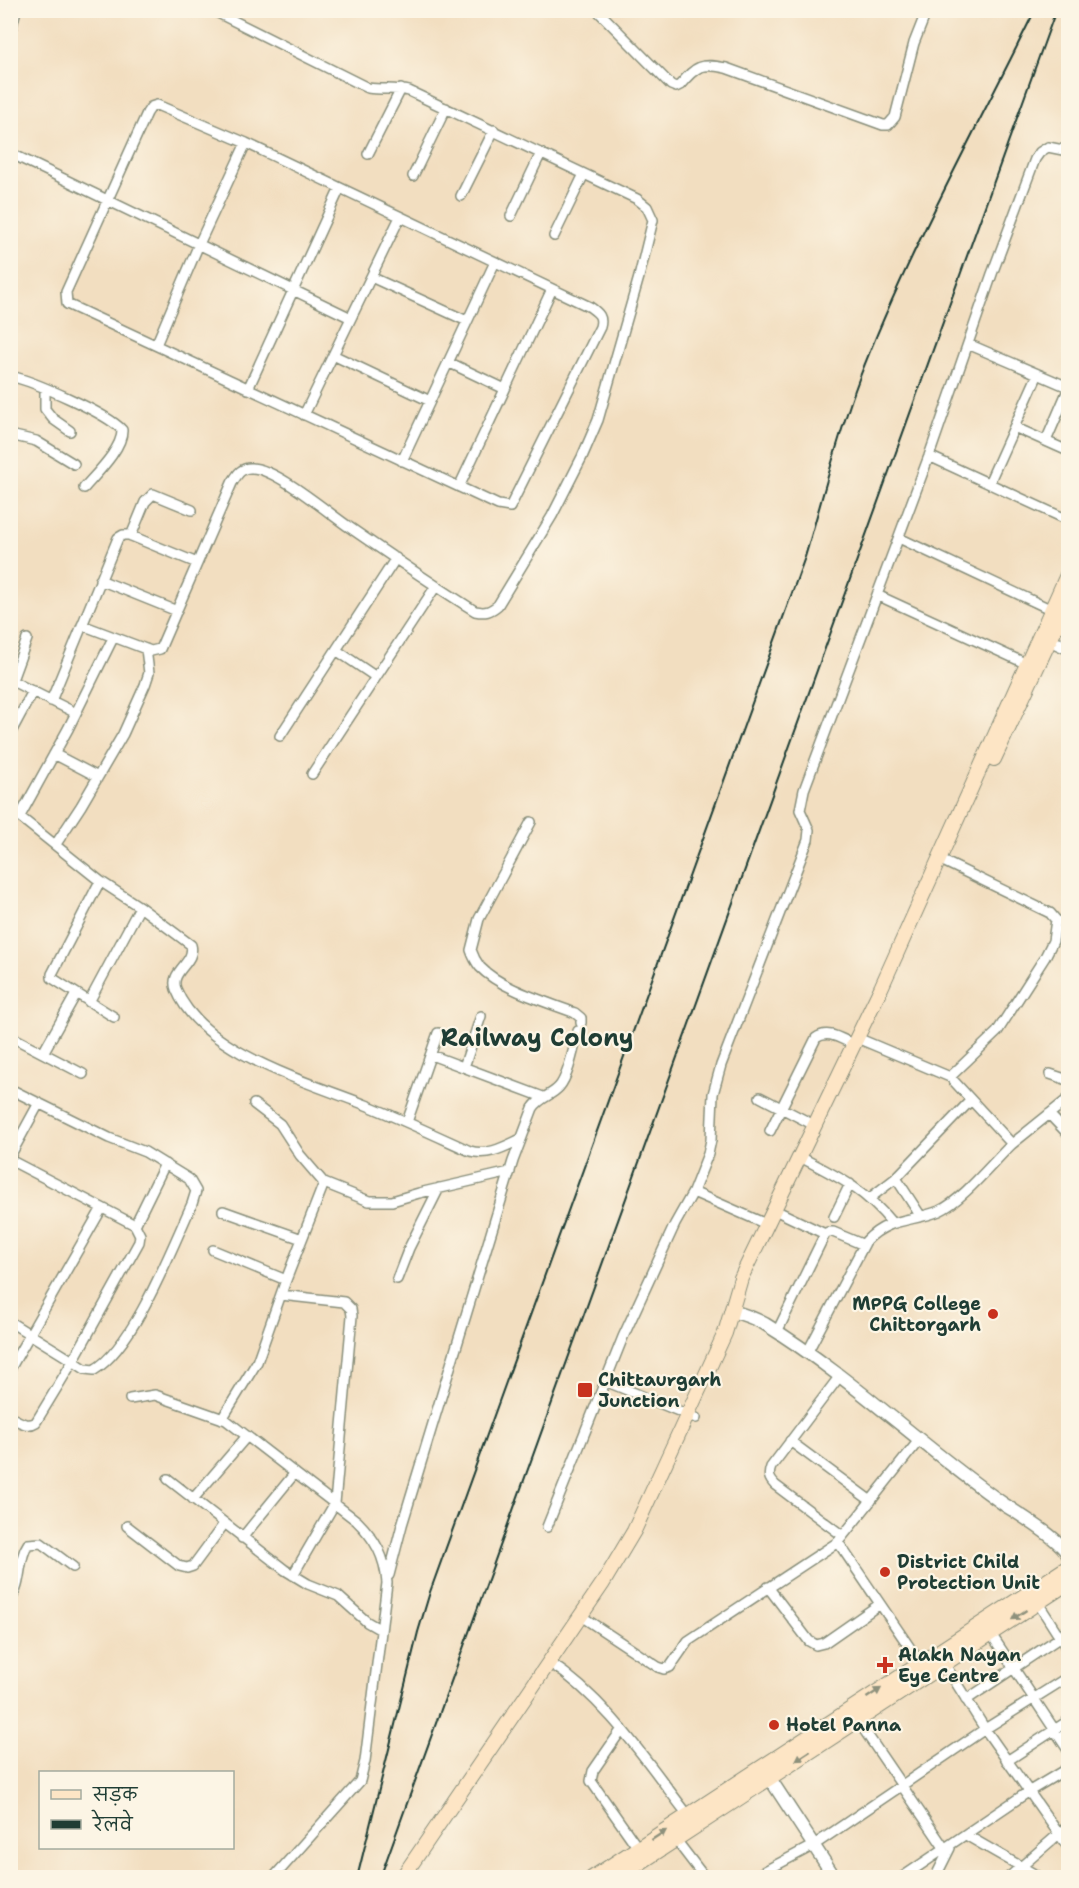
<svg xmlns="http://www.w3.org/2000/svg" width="1079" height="1888" font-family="'Shantell Sans','Playpen Sans Deva',sans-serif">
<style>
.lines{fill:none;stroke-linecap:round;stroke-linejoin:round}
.minor-casing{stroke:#888e7a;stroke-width:12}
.tertiary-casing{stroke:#888e7a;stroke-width:15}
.secondary-casing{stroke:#888e7a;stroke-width:16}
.minor{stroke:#fff;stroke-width:9}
.tertiary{stroke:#fff;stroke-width:12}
.secondary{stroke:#fde5c5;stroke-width:14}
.rail{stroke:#1f3d34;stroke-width:2}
.oneway{fill:#8e917c}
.poi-dot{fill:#c8321e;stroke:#fcf5e5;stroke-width:2}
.labels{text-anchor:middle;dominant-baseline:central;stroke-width:4.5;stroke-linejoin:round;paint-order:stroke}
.poi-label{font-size:18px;font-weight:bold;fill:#1f3d34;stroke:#fcf5e5;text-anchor:start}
.district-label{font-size:24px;font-weight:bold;fill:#1f3d34;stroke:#fcf5e5}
</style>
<rect width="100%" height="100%" fill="#fcf5e5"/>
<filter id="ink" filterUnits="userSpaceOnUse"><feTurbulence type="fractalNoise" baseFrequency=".0167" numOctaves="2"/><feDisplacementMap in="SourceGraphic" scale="12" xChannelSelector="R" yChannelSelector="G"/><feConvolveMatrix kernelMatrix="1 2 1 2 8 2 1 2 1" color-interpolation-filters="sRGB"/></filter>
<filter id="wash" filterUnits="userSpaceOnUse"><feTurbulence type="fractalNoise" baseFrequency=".008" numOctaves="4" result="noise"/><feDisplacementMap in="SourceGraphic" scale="24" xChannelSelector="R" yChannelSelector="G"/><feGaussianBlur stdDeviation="1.35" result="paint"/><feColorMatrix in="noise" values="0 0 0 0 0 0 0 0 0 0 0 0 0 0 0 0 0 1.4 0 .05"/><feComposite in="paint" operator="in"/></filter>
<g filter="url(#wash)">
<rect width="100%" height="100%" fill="#f2dec0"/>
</g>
<g filter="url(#ink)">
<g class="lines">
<defs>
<path id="minor" d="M597 10 671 85 676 87 680 85C697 65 701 63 726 68L883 125H888L895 117 914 43 927 10
M10 34 16 10
M157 105 246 143 590 307C598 313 603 316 600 327L510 507 498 505 67 304 66 292 147 113 151 107Z
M10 153 351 318
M368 154 401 89
M413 176 446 108
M461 196 494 130
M511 216 541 153
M554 236 584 174
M371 277 467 321
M968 344 1068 387
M156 345 199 244 246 143
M333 355 430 401
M448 362 505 389
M10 376C33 381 107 413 122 430 123 448 96 474 84 488
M45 388V409L53 419 70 431
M248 389 340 188
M304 415 400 217
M1014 427 1068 451
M10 435 36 441 74 464
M1046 441 1068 390
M929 456 1068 520
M402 461 495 262
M989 483 1038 374
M459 487 552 289
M131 536 145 502 153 494 192 510
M899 538 1052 610
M100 580 177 611
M877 595 1027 664
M82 625 151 651 160 649 232 483C237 475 241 467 252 468 277 469 327 512 349 527 391 556 432 584 475 611 485 613 490 612 498 605L552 516 582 457 598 420 639 277 653 220 647 207 637 199 409 91C396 88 382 90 368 88L212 10
M336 650 376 677
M10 680 76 713
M12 680 27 639
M51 701 118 538 123 535H129L197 563
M10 734 33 691
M280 736 396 558
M54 754 98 777
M312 774 436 586
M10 809 100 881 140 907 191 945C196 963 169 971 176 989 201 1052 308 1082 366 1105 401 1119 435 1135 470 1151 489 1156 504 1147 521 1139
M20 816 68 729 113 638
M531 822 479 919 471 950C473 956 476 962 480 967 501 989 547 1002 575 1013L581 1018V1023
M56 844 81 806 123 734 145 685 149 673 146 649
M945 862 1050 913 1056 920 1053 941 1045 957 997 1032 950 1077
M100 881 52 974V978L114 1017
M89 1002 140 907
M10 1036 83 1074
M43 1053 76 994
M431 1055 543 1097
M464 1067 481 1016
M1050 1074 1068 1080
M10 1089 109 1138 145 1152 189 1179 196 1191 192 1204C172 1247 134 1347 94 1370L85 1369 73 1361 36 1422C27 1428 19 1421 10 1417
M760 1097 814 1125
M254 1104 280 1124 300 1155 324 1183 369 1201H392L419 1193 510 1172
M1049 1114 1068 1134
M407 1122 438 1033
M770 1131 816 1038C828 1029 841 1039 853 1044
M1012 1144 1068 1099
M10 1156 39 1103
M804 1159C841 1178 866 1191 892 1223
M10 1160 135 1225 140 1235 139 1242 73 1361 10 1322
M693 1192 766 1224
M870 1198 896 1178
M223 1211 302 1239
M779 1212 825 1234 828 1232H833L864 1245
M920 1215 896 1178 971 1100
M834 1217 850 1184
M135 1225 165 1164
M213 1250 286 1280
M397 1279 409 1248 439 1188
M281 1295 344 1302 351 1309 352 1316 335 1503 293 1575
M777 1332 825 1234
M807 1353 866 1241C889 1217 912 1222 939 1211 962 1201 993 1162 1012 1144L950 1077 862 1040
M10 1369 102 1208
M839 1377 771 1467C768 1475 769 1479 775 1485L843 1536
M605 1381 696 1418
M130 1399 155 1395 226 1420 357 1521C375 1539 385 1556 387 1583L365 1761 360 1781 273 1878
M222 1419 257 1362 286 1280 324 1183
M790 1441 871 1501
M168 1479 285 1570 308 1584 338 1596 367 1622 381 1630
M193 1499 247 1436
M127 1526 179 1566 187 1568 193 1566 224 1524
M547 1527 623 1337 675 1224 693 1192 708 1154 711 1140 713 1094 721 1065 808 840 809 830 800 810 804 790 929 456 992 274 1035 159 1040 152 1048 147 1068 151
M242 1538 295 1473
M838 1542 921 1664
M389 1575 402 1525 513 1161 533 1108C540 1097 551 1096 559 1087 569 1076 574 1046 578 1031
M768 1587 809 1641 816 1645 824 1643 880 1604
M10 1600C23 1583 17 1560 28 1544L41 1543 73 1567
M1038 1603 1068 1650
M587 1620 658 1667 664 1669 670 1667 688 1641 838 1542 920 1439
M991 1634 1068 1750
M549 1662C607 1700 646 1761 688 1815
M945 1665 985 1729 1068 1847
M966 1700 1068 1632
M858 1721 945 1849
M622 1729 593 1771 591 1781 638 1848
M1007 1761 1068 1721
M966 1835 1041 1878
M676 1840 705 1878
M752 1878 814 1845 985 1729 1068 1677
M901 1878 1028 1792 1068 1768
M935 1878 950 1848
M1008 1878 1068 1826"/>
<path id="tertiary" d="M1042 636 1068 648
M731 1311C743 1314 754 1318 765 1324 850 1376 923 1448 1005 1505 1020 1515 1062 1540 1068 1555
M765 1771 835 1878"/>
<path id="secondary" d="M994 759 1068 601
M402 1878 603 1583 634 1531 725 1333 741 1278 881 988 1068 573
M592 1878 1068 1567
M617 1878 1068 1583"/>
</defs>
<!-- minor casing -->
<use href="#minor" class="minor-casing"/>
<!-- tertiary casing -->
<use href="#tertiary" class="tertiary-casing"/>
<!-- secondary casing -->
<use href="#secondary" class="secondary-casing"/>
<!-- minor -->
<use href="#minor" class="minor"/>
<!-- tertiary -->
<use href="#tertiary" class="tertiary"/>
<!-- secondary -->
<use href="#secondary" class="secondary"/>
<!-- rail -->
<path class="rail" d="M357 1878 418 1632 430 1592 805 557C823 497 837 437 859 379 908 252 975 132 1035 10
M380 1878 1056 10"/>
</g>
<!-- one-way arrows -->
<defs><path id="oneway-solid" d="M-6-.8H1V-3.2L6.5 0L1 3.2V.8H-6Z" transform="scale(1.5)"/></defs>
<g class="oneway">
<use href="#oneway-solid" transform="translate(1019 1615) rotate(147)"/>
<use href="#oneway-solid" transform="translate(874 1693) rotate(-33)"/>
<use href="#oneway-solid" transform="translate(803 1756) rotate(147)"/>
<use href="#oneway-solid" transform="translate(659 1835) rotate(-33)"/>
</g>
</g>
<!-- markers -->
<g class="poi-dot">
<circle cx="993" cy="1314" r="6"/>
<rect x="577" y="1382" width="16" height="16" rx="3"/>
<circle cx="885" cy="1572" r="6"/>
<path d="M882 1656h6v6h6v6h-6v6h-6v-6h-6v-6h6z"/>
<circle cx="774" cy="1725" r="6"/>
</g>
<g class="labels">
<!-- poi labels -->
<g class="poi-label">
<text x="981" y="1304" text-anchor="end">MPPG College<tspan x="981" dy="21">Chittorgarh</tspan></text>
<text x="598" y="1380">Chittaurgarh<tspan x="598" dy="21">Junction</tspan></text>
<text x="897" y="1562">District Child<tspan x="897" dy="21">Protection Unit</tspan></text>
<text x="898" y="1655">Alakh Nayan<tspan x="898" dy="21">Eye Centre</tspan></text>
<text x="786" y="1725">Hotel Panna</text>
</g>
<!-- district labels -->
<g class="district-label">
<text x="537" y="1038">Railway Colony</text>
</g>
</g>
<!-- margin -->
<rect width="1079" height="1888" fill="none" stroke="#fcf5e5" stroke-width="36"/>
<!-- legend -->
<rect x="39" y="1771" width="195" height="78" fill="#fcf5e5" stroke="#a4ab9e" stroke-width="1.5"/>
<rect x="51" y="1790" width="30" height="9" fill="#fde5c5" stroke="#a4ab9e" stroke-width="1.5"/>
<text x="93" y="1801" font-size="18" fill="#1f3d34">सड़क</text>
<rect x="51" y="1820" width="30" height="9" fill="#1f3d34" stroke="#a4ab9e" stroke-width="1.5"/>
<text x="93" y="1831" font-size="18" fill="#1f3d34">रेलवे</text>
</svg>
